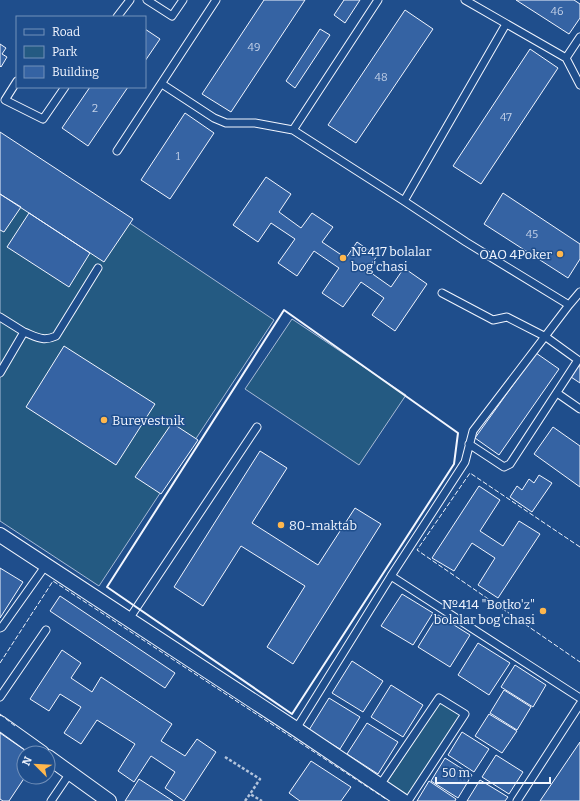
<svg xmlns="http://www.w3.org/2000/svg" width="580" height="801" font-family="Bitter,serif">
<style>
.green{fill:#245a82;stroke:#a8bbd7}
.building{fill:#3563a3;stroke:#f2f6ff}
.lines{fill:none;stroke-linecap:round;stroke-linejoin:round}
.service-casing{stroke:#f2f6ff;stroke-width:9}
.minor-casing{stroke:#f2f6ff;stroke-width:16}
.path{stroke:#b3c4dc;stroke-width:2.5;stroke-dasharray:3 2;stroke-linecap:butt}
.service{stroke:#1f4e8c;stroke-width:7}
.minor{stroke:#1f4e8c;stroke-width:14}
.fence{stroke:#f2f6ff;stroke-width:1;stroke-dasharray:5 2;stroke-linecap:butt}
.wall{stroke:#f2f6ff;stroke-width:2}
.poi-dot{fill:#ffb74d;stroke:#1f4e8c;stroke-width:1.5}
.labels{text-anchor:middle;dominant-baseline:central;stroke-width:3;stroke-linejoin:round;paint-order:stroke}
.number-label{font-size:11px;fill:#c3d1e8}
.poi-label{font-size:13px;fill:#f2f6ff;stroke:#1f4e8c;text-anchor:start}
</style>
<rect width="100%" height="100%" fill="#1f4e8c"/>
<!-- green -->
<path class="green" d="M0 136 274 320 99 586 0 521Z
M292 319 406 395 359 465 245 389Z
M440 702 461 714 407 796 387 782Z"/>
<!-- building -->
<path class="building" d="M264 0H305L231 112 202 94Z
M344 0H360L345 23 334 15Z
M516 0H574L580 4V18L569 34Z
M405 10 433 29 356 143 328 125Z
M145 29 160 39 145 61Z
M320 29 330 35 295 88 286 81Z
M0 44 6 48 2 54 7 57 1 67 0 66Z
M530 49 558 68 481 184 453 166Z
M90 87H128L88 146 62 128Z
M185 113 214 133 170 199 141 180Z
M0 132 133 219 104 262 0 194Z
M266 177 291 194 279 212 301 228 312 213 333 227 322 242 346 258 357 242 377 256 367 270 391 287 404 268 427 284 395 331 372 315 384 298 361 282 343 307 322 293 339 268 314 251 297 276 278 263 295 239 271 223 258 242 233 225Z
M503 193 580 244V259L568 278 484 224Z
M0 194 21 207 4 232 0 230Z
M29 213 90 253 69 287 7 247Z
M64 346 155 404 116 465 26 407Z
M536 353 559 369 499 455 475 438Z
M578 365 580 366V383L571 377Z
M172 423 198 440 161 494 135 477Z
M553 427 580 446V487L534 454Z
M260 451 287 468 252 523 318 565 355 508 381 524 293 664 267 647 305 586 241 546 203 606 174 587Z
M539 475 552 483 532 512 510 497 517 486 522 490 529 479 534 483Z
M479 486 500 500 480 531 503 546 519 521 540 534 498 598 478 585 495 558 472 543 454 571 432 558Z
M0 568 23 582 0 618Z
M402 594 433 613 413 645 381 626Z
M60 596 175 673 165 688 50 611Z
M438 615 470 635 450 667 418 647Z
M478 643 510 663 489 695 458 675Z
M62 650 81 663 71 678 92 692 101 677 172 724 161 741 185 756 197 739 216 752 184 801 165 788 175 772 151 756 134 782 118 771 135 744 97 720 81 744 64 733 81 707 60 694 49 711 30 699Z
M352 661 383 681 363 712 332 693Z
M515 665 546 685 533 707 501 687Z
M391 685 423 705 403 737 371 717Z
M504 690 531 707 517 730 490 713Z
M329 698 360 717 340 749 309 730Z
M489 714 517 731 502 753 475 736Z
M367 723 398 742 378 774 347 754Z
M462 732 489 749 474 772 448 755Z
M0 733 29 753H24V777H25L9 801H3L0 799Z
M580 742V801H540Z
M496 755 523 772 509 794 482 777Z
M445 758 472 775 458 798 431 781Z
M311 761 351 787 341 801H300L289 793Z
M139 779 173 801H125Z
M480 780 508 797 505 801H467Z
M429 781 456 799 455 801H417Z"/>
<g class="lines">
<defs>
<path id="service" d="M147 0 172 16 183 0
M465 0 566 58 580 85
M117 17 130 0
M566 58 580 37
M17 81 5 100 43 119 65 87
M162 84 214 118 226 123H255L293 130 404 201 466 242 569 305 580 292
M293 130 378 0
M117 151 216 0
M404 201 506 24
M442 293 493 320 507 317 546 337 578 360 510 464 504 467 469 444
M0 317 24 332
M0 373 24 332C37 337 43 342 56 336L98 268
M557 393 580 409
M391 576 465 462 473 431 569 305
M129 619 257 427
M0 628 2 627 46 565
M0 697 46 630
M296 729 391 576 580 698
M380 785 439 698 465 714 408 801
M51 801 70 773
M517 801 580 704"/>
<path id="minor" d="M0 535 296 729 403 801
M0 723 42 753
M48 757 109 801"/>
</defs>
<!-- service casing -->
<use href="#service" class="service-casing"/>
<!-- minor casing -->
<use href="#minor" class="minor-casing"/>
<!-- path -->
<path class="path" d="M225 757 260 779 250 794
M245 801 250 794 262 801"/>
<!-- service -->
<use href="#service" class="service"/>
<!-- minor -->
<use href="#minor" class="minor"/>
<!-- fence -->
<path class="fence" d="M580 547 470 473 417 550 580 662
M0 663 53 581 386 799
M0 714 15 726"/>
<!-- wall -->
<path class="wall" d="M284 310 458 433 454 464 292 714 107 587Z"/>
</g>
<!-- markers -->
<g class="poi-dot">
<circle cx="560" cy="254" r="4"/>
<circle cx="343" cy="258" r="4"/>
<circle cx="104" cy="420" r="4"/>
<circle cx="281" cy="525" r="4"/>
<circle cx="543" cy="611" r="4"/>
</g>
<g class="labels">
<!-- number labels -->
<g class="number-label">
<text x="557" y="11">46</text>
<text x="254" y="47">49</text>
<text x="381" y="77">48</text>
<text x="95" y="108">2</text>
<text x="506" y="117">47</text>
<text x="178" y="156">1</text>
<text x="532" y="234">45</text>
</g>
<!-- poi labels -->
<g class="poi-label">
<text x="351" y="251">№417 bolalar<tspan x="351" dy="15">bog'chasi</tspan></text>
<text x="552" y="254" text-anchor="end">ОАО 4Poker</text>
<text x="112" y="420">Burevestnik</text>
<text x="289" y="525">80-maktab</text>
<text x="535" y="604" text-anchor="end">№414 "Botko'z"<tspan x="535" dy="15">bolalar bog'chasi</tspan></text>
</g>
</g>
<!-- legend -->
<rect x="16" y="16" width="130" height="72" fill="#1f4e8c" stroke="#7391ba"/>
<rect x="24" y="29" width="20" height="6" fill="#1f4e8c" stroke="#7391ba"/>
<text x="52" y="36" font-size="12" fill="#f2f6ff">Road</text>
<rect x="24" y="46" width="20" height="12" fill="#245a82" stroke="#7391ba"/>
<text x="52" y="56" font-size="12" fill="#f2f6ff">Park</text>
<rect x="24" y="66" width="20" height="12" fill="#3563a3" stroke="#7391ba"/>
<text x="52" y="76" font-size="12" fill="#f2f6ff">Building</text>
<!-- north arrow -->
<g transform="translate(36 765) rotate(294)"><circle r="19" fill="#1f4e8c" stroke="#7391ba"/>
<path d="M0-3L7 15L0 10L-7 15Z" fill="#ffb74d"/>
<text y="-6" font-size="11" font-weight="bold" text-anchor="middle" fill="#f2f6ff">N</text>
</g>
<!-- scale -->
<path d="M436 777v6h114v-6" fill="none" stroke="#f2f6ff" stroke-width="2"/>
<text x="442" y="777" font-size="12" fill="#f2f6ff" stroke="#1f4e8c" stroke-width="3" paint-order="stroke">50 m</text>
</svg>
